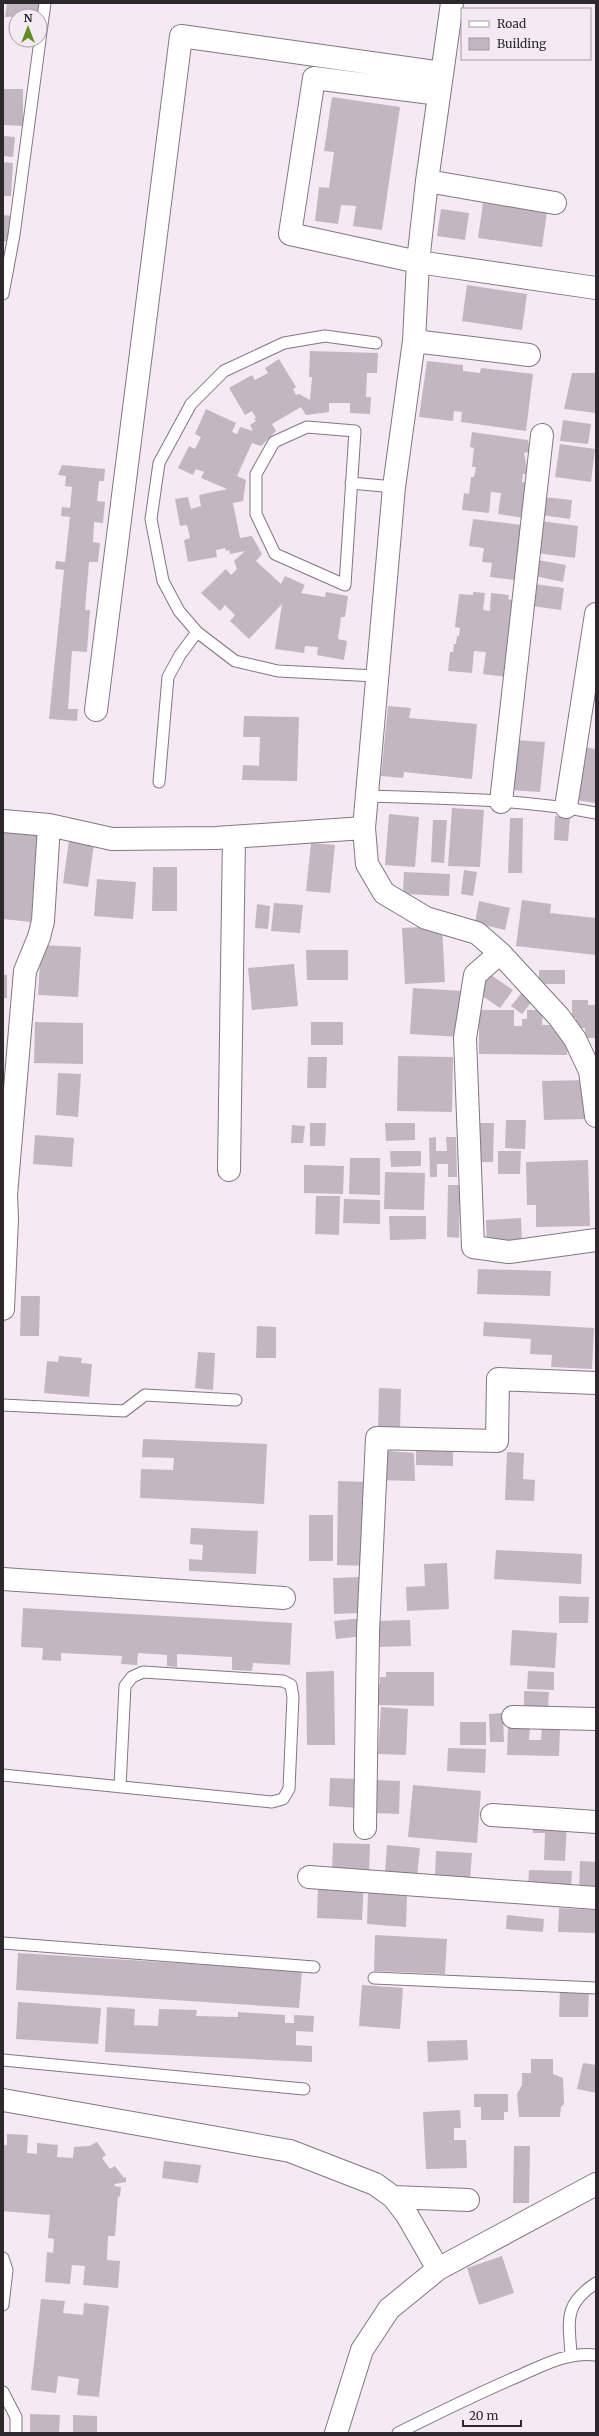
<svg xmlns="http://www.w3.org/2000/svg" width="599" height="2436" font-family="Merriweather,serif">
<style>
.building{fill:#c2b7c0}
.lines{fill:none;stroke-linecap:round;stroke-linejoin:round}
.lane-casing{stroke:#81777f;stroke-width:13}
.street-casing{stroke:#81777f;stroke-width:24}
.lane{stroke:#fff;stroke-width:11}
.street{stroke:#fff;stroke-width:22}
</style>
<rect width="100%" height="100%" fill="#f5eaf3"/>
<!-- building -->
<path class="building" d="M7 3H41L40 16 5 17Z
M3 89H23V126L3 125Z
M332 97 400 107 382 230 353 226 356 206 341 205 338 224 315 221 319 187 329 188 334 152 324 151Z
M3 136 15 137 13 157 3 156Z
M3 162 13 163 11 196H3Z
M483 203 547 212 542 247 478 238Z
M441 209 469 213 465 240 437 236Z
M3 215 13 216 10 242 3 241Z
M467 285 527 294 522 330 462 321Z
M310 351 378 353 377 373H367L366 397H371L370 414 350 413V403H329V412L306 415 301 407 272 424 276 431 261 446 252 443 237 476 246 480 243 501 233 503 240 538 252 536 262 554 256 561 281 584 285 576 305 585 301 593 325 597 326 592 348 596 345 617H341L338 639 347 641 344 660 317 655 318 647 305 646 304 653 275 649 282 604 249 639 230 621 235 615 225 605 220 611 201 593 226 569 231 575 237 569 234 561 245 551 230 554 229 550 226 551 225 548 216 550 217 557 188 562 184 540 190 538 187 525 180 526 175 499 188 497 191 509 201 506 199 495 227 489 201 478 204 472 196 469 193 475 178 468 189 446 195 449 201 437 195 434 206 409 236 423 232 432 237 434 240 427 253 431 250 425 256 421 254 419 256 418 252 411 245 415 229 388 252 375 255 380 268 373 265 368 279 359 296 387 293 389 296 395 299 394 310 400 312 377H309Z
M427 361 463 365V371L480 373 481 368 533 374 526 431 461 422 462 412 454 411 453 421 419 417Z
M572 373H596V413L564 409Z
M563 420 591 424 588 444 560 441Z
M472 432 528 440 530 452 524 453 528 474H523L522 482 527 483 525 518 498 514 501 493 491 492 489 513 462 510 464 493 469 494 471 477H474L476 467H472L474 448 470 447Z
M560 444 595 449 591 482 555 477Z
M62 465 105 469 104 481H99L97 501 105 502 103 523 94 522 93 542 100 543 98 562H89L85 610H90L87 652 72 651 68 709H78L77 721 49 719 64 570 55 569 56 561 65 562 70 517 61 516 62 507 70 508 72 487 65 486 66 476 58 475Z
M543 497 572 500 570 519 541 515Z
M473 519 522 525 515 580 490 577 492 563 482 562 484 548 469 546Z
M541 521 578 526 575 558 537 553Z
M538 560 566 565 563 582 535 576Z
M535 584 564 588 561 610 532 606Z
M473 592 485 593 483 610 490 611 491 593 509 595 508 599 515 601 507 677 483 674 486 652 474 651 472 673 448 671 450 652H453L454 644H456L457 636H459L460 628 455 627 459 594 473 595Z
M388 706 411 708 409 718 477 724 472 779 404 772 403 778 381 776Z
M244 716 299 717 297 781 242 780 243 765 259 766 260 737H243Z
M515 740 545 742 540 792 510 790Z
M583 747 596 749V803L575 800Z
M452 808 484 810 480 867 448 866Z
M389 814 419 817 415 867 385 865Z
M555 816 570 817 568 841 554 840Z
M510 818H523L522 873H508Z
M433 820H447L444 863 431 862Z
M3 832 40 836 31 922 3 919Z
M69 841 94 844 88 887 63 883Z
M311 843 335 845 330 893 306 891Z
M153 867H177V911H152Z
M464 870 477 872 473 896 461 894Z
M404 872 450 874 449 896 403 894Z
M97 879 136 882 133 919 94 916Z
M522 900 551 904 550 913 596 918V955L516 946Z
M479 901 510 908 505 930 475 923Z
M274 903 303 905 300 933 271 931Z
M257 904 270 906 268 929 255 928Z
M442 926 445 982 405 984 402 928Z
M41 945 81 947 78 997 38 995Z
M306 950H348V980H307Z
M294 964 298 1006 252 1010 248 968Z
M539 970H565V984H539Z
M485 971 513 990 500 1008 472 989Z
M3 975H7V998H3Z
M413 988 463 991 460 1037 410 1034Z
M524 990 534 999 522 1014 511 1006Z
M572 1000H588V1005H596V1038H585V1028H576V1018H572Z
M479 1010H514V1026H522V1019H527V1010H543L542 1025H553V1030H563L568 1039 567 1055 479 1054Z
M35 1022 83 1023V1064L34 1063Z
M311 1022H343V1045H311Z
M398 1056 453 1057 452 1112 397 1111Z
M308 1057H327L326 1088H307Z
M58 1073 81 1074 78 1117 56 1115Z
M586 1080 587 1119 544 1120 542 1081Z
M506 1120H526L525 1149 505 1148Z
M310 1123H326L325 1146H310Z
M385 1123H415V1140L386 1141Z
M473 1123H494L493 1162H472Z
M292 1125 305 1126 303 1143H291Z
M35 1135 74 1138 72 1167 33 1164Z
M436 1137V1151H447L446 1137H456L457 1177H448V1164H437V1177H430L429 1138Z
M390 1151H421V1166L391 1167Z
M498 1151H521L520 1174H498Z
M350 1158H380V1195L349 1194Z
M588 1160 590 1226 536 1227V1205H527L526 1162Z
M304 1165 344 1166 343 1194 304 1193Z
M385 1172 425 1173 424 1210 384 1209Z
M448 1185H460L459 1238 447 1237Z
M316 1196H340L339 1235 315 1234Z
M344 1199 380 1200V1224L343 1223Z
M389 1216H426V1239L390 1240Z
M521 1218 522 1245 487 1247 486 1220Z
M478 1269 551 1271 550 1296 477 1294Z
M21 1296H40L39 1336H20Z
M484 1322 594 1328 592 1369 551 1367 552 1355 530 1354 531 1339 483 1336Z
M257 1326 276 1327V1358H256Z
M198 1352 215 1353 213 1390 195 1388Z
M59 1356 82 1358 81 1363 92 1364 89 1397 44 1393 47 1361 58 1362Z
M379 1388 401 1389 400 1432 378 1431Z
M143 1439 267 1444 264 1504 140 1498 141 1469 173 1470 174 1458 142 1457Z
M416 1446H453V1466L416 1465Z
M378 1450 414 1453 415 1481 377 1480Z
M507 1452 524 1453 523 1479 535 1480 534 1501 505 1500Z
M338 1481 368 1482 367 1566 337 1565Z
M309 1515H333V1561H309Z
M191 1528 258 1531 256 1574 189 1571V1559L202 1560 203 1545 190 1544Z
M496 1550 582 1554 581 1584 494 1579Z
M447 1563 449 1609 407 1611 406 1587 425 1586 424 1564Z
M359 1577 360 1613 334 1614 333 1578Z
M559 1596 589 1597 588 1623H559Z
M23 1608 292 1623 290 1665 253 1663 252 1671 232 1670V1657L177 1654V1667L167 1666V1655L138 1653 137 1665 121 1664 122 1656 61 1653V1661L42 1660 43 1648 21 1647Z
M362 1618 364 1636 336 1639 334 1621Z
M410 1620 411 1646 375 1647V1621Z
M512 1630 557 1633 555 1668 510 1665Z
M334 1671 335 1745H307L306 1672Z
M528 1671 554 1672V1690L527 1689Z
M386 1672H434V1706L376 1705 373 1684H380V1677H386Z
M524 1691 549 1692 548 1709 524 1708Z
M381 1707 408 1709 406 1755 378 1754Z
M503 1713 504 1742H490L489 1714Z
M460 1722H486V1745H460Z
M508 1726 530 1727 529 1740H541L542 1727 560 1728 559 1756 507 1755Z
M448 1748 486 1749 485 1773 447 1771Z
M330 1778 359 1779 358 1808 329 1806Z
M374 1780 400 1781 399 1814 373 1813Z
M413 1785 481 1791 477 1843 408 1837Z
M533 1821 567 1822 565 1861 544 1860 545 1833H533Z
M333 1843 370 1844 369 1873 332 1872Z
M387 1845 420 1848 417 1876 385 1872Z
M436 1851 472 1853 470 1880 435 1877Z
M580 1861 596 1862V1893L579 1892Z
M529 1870 572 1871 571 1889 528 1888Z
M318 1882 364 1884 362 1920 317 1918Z
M368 1891 407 1893 406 1927 367 1924Z
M559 1908 596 1910V1933L558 1932Z
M507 1915 544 1919 543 1932 506 1929Z
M375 1935 447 1939 445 1974 374 1971Z
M18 1953 302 1971 299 2008 16 1990Z
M362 1985 403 1988 400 2029 359 2026Z
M560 1989 589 1990 588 2017H559Z
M18 2002 101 2008 98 2044 16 2039Z
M107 2007 135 2009 134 2025 158 2026 159 2009 197 2010 196 2016 238 2017V2012L285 2015V2023H294V2015L314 2016 313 2032 296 2031V2045L312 2046V2062L105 2052Z
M467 2040 468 2060 428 2062 427 2041Z
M531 2059H553V2074L563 2078 564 2104 561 2107 560 2117H519L517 2094 522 2085V2073H531Z
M583 2063 596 2065V2093L577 2089Z
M474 2094H508V2112H504V2120H481V2107H474Z
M460 2110 461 2128H454V2140H466L467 2168 426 2169 423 2112Z
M7 2134 28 2135 27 2153 37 2154V2143L58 2145 57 2157 73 2158 74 2147 89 2146 97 2142 106 2155 102 2158 110 2169 115 2166 124 2178 126 2177V2182L115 2184 114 2186 121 2187 120 2197 118 2196 115 2236H108L107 2260 120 2261 118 2288 83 2285 85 2266 72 2265 70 2284 45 2282 47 2252 53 2253 54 2239 48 2238 50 2215 3 2211V2145H7Z
M514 2146H530L529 2203H513Z
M164 2161 201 2165 198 2183 162 2178Z
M502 2256 514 2293 479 2305 467 2268Z
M41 2299 65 2301 63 2313 83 2315 84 2303 109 2306 99 2397 77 2395 79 2379 58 2376 56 2393 31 2390Z
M30 2414 60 2415 59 2433H30Z
M73 2415 97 2416V2433H73Z"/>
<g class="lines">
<defs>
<path id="lane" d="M40 39 45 3
M3 294 14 235 40 40
M307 427 355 431 345 585 275 554 256 514V474L274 442Z
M351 483 394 487
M376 676 278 671 235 661 197 632 179 611 163 581 151 519 159 463 191 404 224 371 284 343 325 336 376 343
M159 782 168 677 180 655 197 632
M367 796C443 798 521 799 596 813
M3 1405 124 1411 145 1395 236 1400
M3 1775 272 1802 283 1799 289 1789 293 1697 291 1685 283 1681 143 1672 132 1677 125 1686 120 1787
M3 1943 314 1967
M374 1978 596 1988
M3 2060 304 2089
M3 2258 7 2270 3 2305
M571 2355C569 2320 563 2305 596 2283
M3 2392 16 2417V2433
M398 2433C436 2414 475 2395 514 2378 540 2367 567 2351 596 2355"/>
<path id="street" d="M452 3 427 181 418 262 414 341 394 487 364 828 367 864 384 893 426 918 477 933 500 953 559 1017 575 1039 590 1071 596 1116
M439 94 314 78 290 234 418 262 596 288
M427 181 555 203
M414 341 529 355
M96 710 181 36 442 73
M501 802 542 435
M566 807 596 614
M3 821 49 825 43 921 39 937 25 971 6 1195H3
M49 825 112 839 216 838 364 828
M500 953 475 975 465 1038 473 1247 509 1252 596 1240
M229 1170 234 837
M3 1309 7 1219 6 1195
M3 1579 284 1598
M513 1717 596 1719
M492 1815 596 1822
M365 1828 368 1633 377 1438 497 1441 498 1379 596 1383
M309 1877 596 1898
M3 2100 290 2151 375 2184 393 2197 407 2215 438 2269
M393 2197 468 2200
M336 2433 362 2350 389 2309 438 2269 596 2184"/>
</defs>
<!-- lane casing -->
<use href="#lane" class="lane-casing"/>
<!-- street casing -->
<use href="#street" class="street-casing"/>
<!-- lane -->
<use href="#lane" class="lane"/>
<!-- street -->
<use href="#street" class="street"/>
</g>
<!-- border -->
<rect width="599" height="2436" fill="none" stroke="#2d282c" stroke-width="8"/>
<!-- legend -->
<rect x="461" y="8" width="130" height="52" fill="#f5eaf3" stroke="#a59ca3"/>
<rect x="469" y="21" width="20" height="6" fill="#ffffff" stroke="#a59ca3"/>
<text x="497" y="28" font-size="12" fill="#2d282c">Road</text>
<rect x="469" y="38" width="20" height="12" fill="#c2b7c0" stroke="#a59ca3"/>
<text x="497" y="48" font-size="12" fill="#2d282c">Building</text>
<!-- north arrow -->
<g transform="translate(28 28)"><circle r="19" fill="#f5eaf3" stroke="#a59ca3"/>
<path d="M0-3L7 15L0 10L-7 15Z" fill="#5f8e22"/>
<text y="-6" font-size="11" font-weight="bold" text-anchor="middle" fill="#2d282c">N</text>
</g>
<!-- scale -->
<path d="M463 2420v6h58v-6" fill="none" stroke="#2d282c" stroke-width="2"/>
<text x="469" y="2420" font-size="12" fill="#2d282c" stroke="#f5eaf3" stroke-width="3" paint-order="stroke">20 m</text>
</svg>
